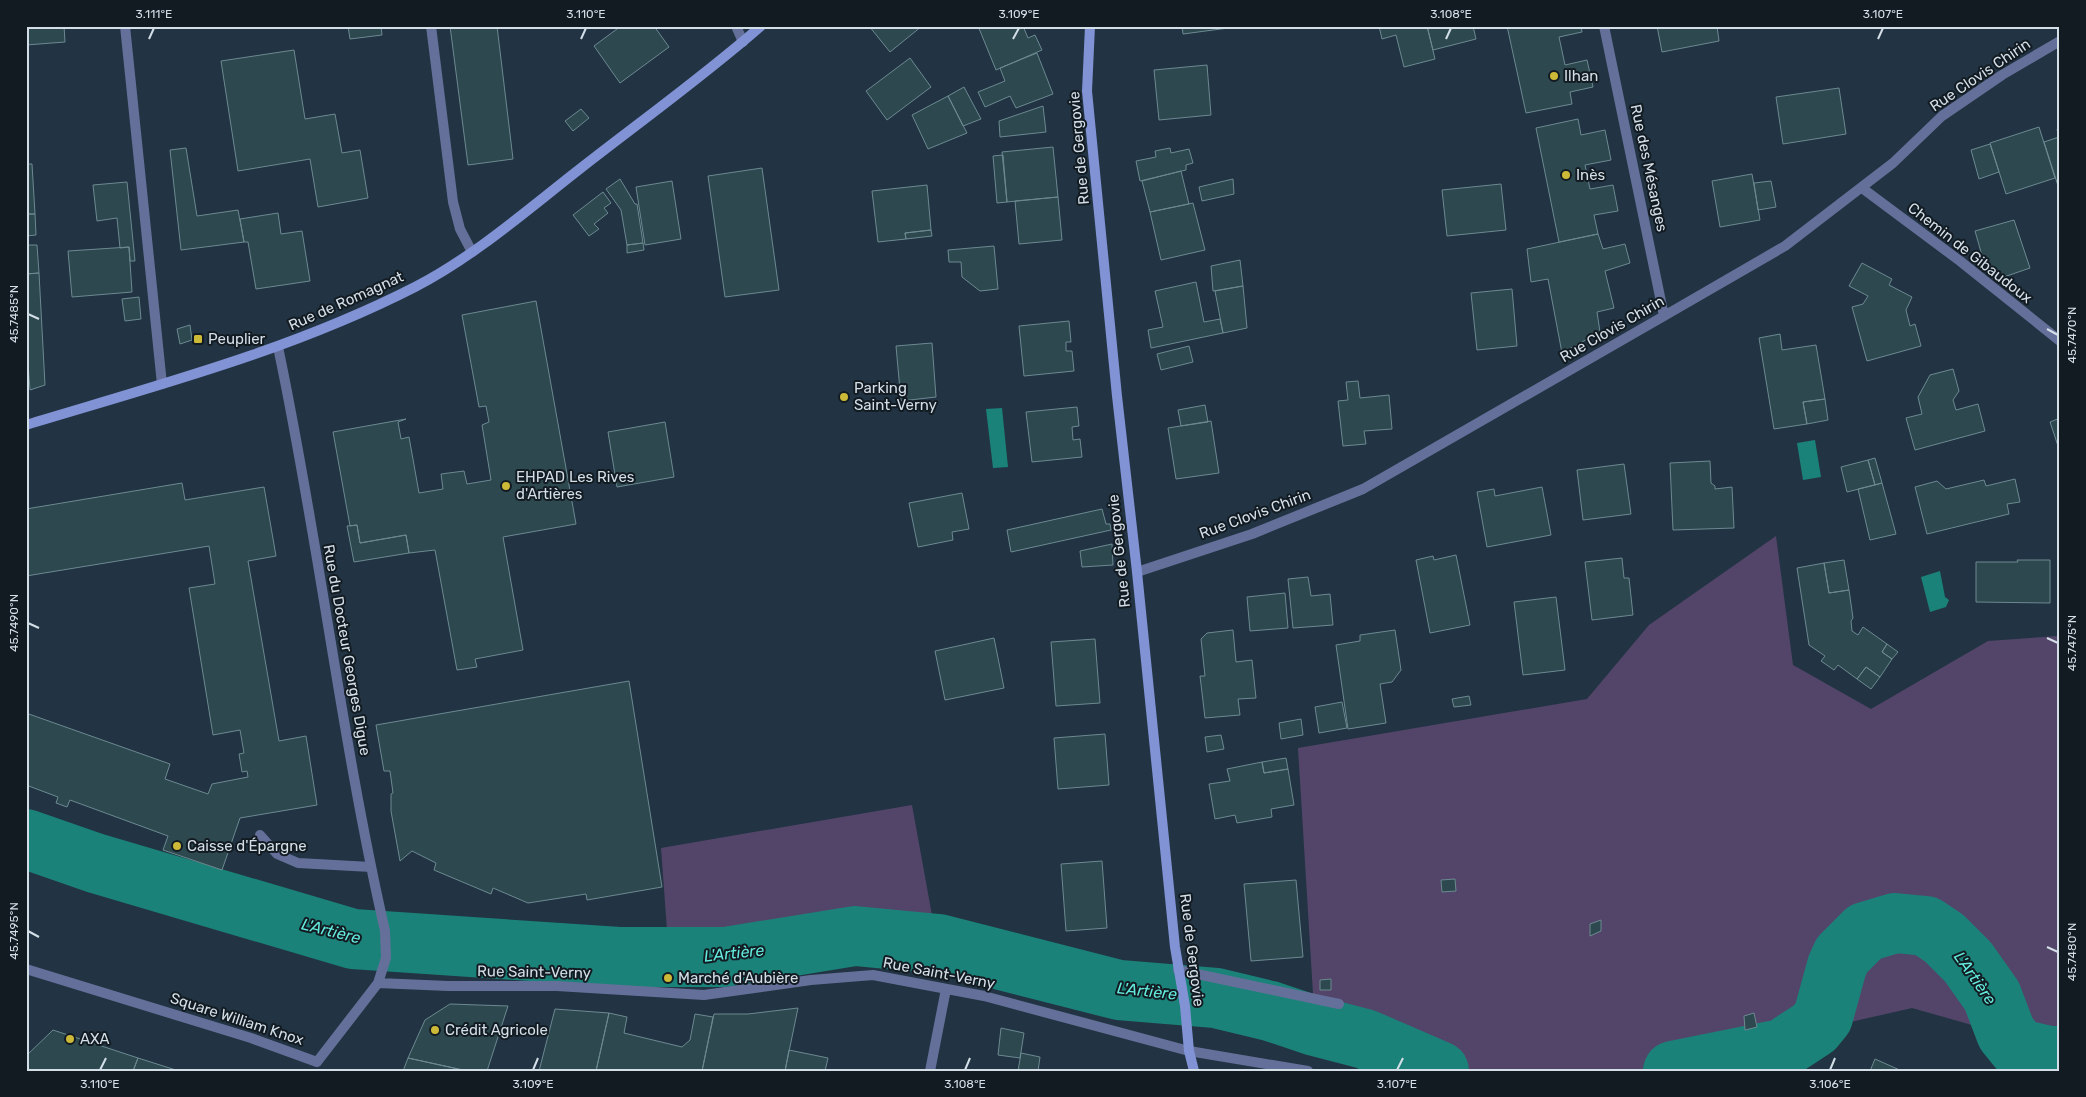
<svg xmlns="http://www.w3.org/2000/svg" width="2086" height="1097" font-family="Rubik,sans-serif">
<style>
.green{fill:#534569}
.water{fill:#1b8279}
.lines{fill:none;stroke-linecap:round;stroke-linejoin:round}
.river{stroke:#1b8279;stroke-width:60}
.building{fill:#2d494f;stroke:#6c8991}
.service{stroke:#65709a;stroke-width:10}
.minor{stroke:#65709a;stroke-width:10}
.secondary{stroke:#8192d5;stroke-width:10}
.ticks{fill:none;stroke:#d3dee7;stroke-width:2}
.poi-dot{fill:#cdb938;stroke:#131b22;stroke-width:2}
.labels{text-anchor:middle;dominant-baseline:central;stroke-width:4;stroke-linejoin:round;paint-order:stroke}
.street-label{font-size:15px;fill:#d3dee7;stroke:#131b22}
.poi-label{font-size:15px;fill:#d3dee7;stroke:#131b22;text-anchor:start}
.water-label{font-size:16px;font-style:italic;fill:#64ebdd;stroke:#131b22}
.neatline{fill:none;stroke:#d3dee7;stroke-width:2}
.ticks-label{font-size:12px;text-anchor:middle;fill:#d3dee7}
</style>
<rect width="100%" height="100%" fill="#223443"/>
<!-- green -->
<path class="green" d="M1776 536 1793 665 1871 709 1988 641 2058 636 2060 630V1050L1912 1008 1636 1071H1425L1315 1026 1298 748 1587 699 1649 625Z
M912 805 933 921 1001 947 1117 969 1135 968 1156 982 1106 979 1023 960 948 940 913 926 841 927 726 943 651 950 571 946 385 931 382 919 509 933 668 943 661 848Z"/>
<!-- water -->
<path class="water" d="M1002 408 1008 467 993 468 986 409Z
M1815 440 1821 477 1803 480 1797 443Z
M1940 571 1945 597 1949 600 1946 607 1930 612 1921 577Z"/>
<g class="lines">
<!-- river -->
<path class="river" d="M26 839 95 863 353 939 619 957H725L855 936 939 944 1119 990 1216 998 1270 1011 1315 1026 1365 1039 1439 1071
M1673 1071 1782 1049 1814 1028 1823 1017 1837 966 1842 955 1865 932 1895 923 1926 926 1944 938 1968 962 1992 996 2006 1033 2019 1049 2049 1056H2060"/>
</g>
<!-- building -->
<path class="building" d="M26 26H64L65 42 26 45Z
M348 26H381L382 35 350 39Z
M450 26H497L513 159 468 165Z
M621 26H654L669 47 620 83 594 46Z
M869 26H922L890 52Z
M978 26H1023L1028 38 1035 35 1042 50 996 70Z
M1182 26H1236V27L1183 34Z
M1379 26H1427L1435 59 1404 67 1396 35 1382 39Z
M1427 26H1473L1476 39 1433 50Z
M1507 26H1581L1582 32 1559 37 1565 65 1587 60 1593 87 1570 92 1572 104 1526 113Z
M1657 26H1717L1719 41 1662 52Z
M294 50 305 119 335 114 342 153 360 150 368 198 318 207 310 159 238 171 221 61Z
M1037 53 1053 94 1016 108 1010 96 985 107 978 92 1005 81 1000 68Z
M910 58 931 87 887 120 866 91Z
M1207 65 1211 115 1159 120 1154 70Z
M964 87 981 119 963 126 948 96Z
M1839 88 1846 134 1783 144 1776 97Z
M948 96 967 133 928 149 912 115Z
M1043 106 1046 132 1000 137 999 121Z
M581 109 589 118 573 131 565 121Z
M1578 119 1581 135 1605 130 1611 160 1585 165 1590 189 1613 185 1618 211 1594 215 1598 234 1559 242 1536 128Z
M2039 127 2055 178 2006 194 1990 143Z
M2060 128V192L2044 142 2059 137 2057 129Z
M1990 144 1999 172 1979 179 1971 150Z
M1053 147 1058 197 1007 202 1002 152Z
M186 148 197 216 238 210 244 242 181 250 170 150Z
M1170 148 1171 153 1189 149 1193 163 1186 165V170L1140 181 1136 161 1156 157 1155 151Z
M1003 155 1007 202 997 203 993 156Z
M26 164H32L35 214H26Z
M762 168 779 290 725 297 708 176Z
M1181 171 1189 204 1150 212 1142 181Z
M1752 174 1760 220 1720 227 1712 181Z
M620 179 635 204H637L643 243 627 245 621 210 606 189Z
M1233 179 1234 194 1202 201 1199 187Z
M672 181 681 239 645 245 636 187Z
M1771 181 1776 207 1758 210 1754 183Z
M127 182 135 261H130L129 247 120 248 117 218 97 221 93 185Z
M1501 184 1506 230 1447 236 1442 190Z
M927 185 931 230 905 233 906 239 878 242 872 191Z
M603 192 611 203 604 208 608 213 594 224 599 229 589 236 573 215Z
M1058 197 1062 240 1019 244 1015 201Z
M1193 203 1205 250 1161 260 1150 212Z
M278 213 281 234 302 231 310 281 256 289 248 242H244L240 219Z
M26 214H35L36 235 26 236Z
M2014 220 2030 268 1995 280 1987 273 1975 231Z
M931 230 932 236 906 239 905 233Z
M1598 234 1603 249 1625 244 1630 263 1605 271 1614 308 1597 312 1600 332 1562 353 1548 279 1531 282 1527 249Z
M643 243 644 250 627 253V245Z
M26 245H37L39 273 26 274Z
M994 246 998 289 980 291 962 277 961 262H949L948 250Z
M129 247 132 292 72 297 68 251Z
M1240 260 1243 286 1213 291 1211 266Z
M1862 263 1892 279 1889 285 1912 297 1906 310 1910 326 1915 324 1921 346 1867 361 1852 307 1863 304 1868 296 1849 286Z
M39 273 45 385 30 390 26 337V274Z
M1196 282 1204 322 1220 319 1223 333 1151 348 1148 330 1163 327 1155 291Z
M1243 286 1247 328 1223 333 1215 291Z
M1512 289 1517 346 1477 350 1471 293Z
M139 297 141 319 125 321 122 299Z
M536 301 576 524 503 537 523 650 475 659 477 667 457 670 435 550 409 553 406 535 360 543 357 525 350 526 333 432 406 419 398 422 401 439 409 437 419 493 443 489 441 474 464 471 467 484 491 480 482 425 489 422 486 406 479 407 462 315Z
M1069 321 1071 342H1066V351H1072L1074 371 1024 376 1019 326Z
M190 325 192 340 180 344 177 329Z
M1780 334 1782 350 1816 345 1825 399 1803 402 1807 424 1774 429 1759 338Z
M932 343 936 397 901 401 896 346Z
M1189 346 1193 362 1161 370 1157 354Z
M1953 369 1959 391 1953 400 1956 410 1978 404 1985 431 1915 450 1906 418 1922 414 1918 397 1930 375Z
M1358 381 1360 398 1389 395 1392 429 1364 431 1366 444 1343 446 1338 401 1348 400 1346 382Z
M1825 399 1828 420 1807 424 1803 402Z
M1205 405 1208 422 1181 426 1178 410Z
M1077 407 1079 426 1072 427 1073 440 1080 439 1082 457 1032 462 1026 412Z
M2060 418V452L2050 422Z
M1211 421 1219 473 1176 479 1168 428Z
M665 422 674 477 617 487 608 432Z
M1875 458 1882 483 1875 485 1868 460Z
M1868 460 1875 485 1847 492 1841 467Z
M1710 461 1711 483 1715 486V489L1732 487 1734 528 1673 530 1670 463Z
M1624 464 1631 514 1583 520 1577 470Z
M2015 479 2020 502 2007 504 2009 514 1927 534 1915 487 1937 481 1946 489 1984 480 1986 486Z
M182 483 185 500 264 487 276 556 248 561 279 741 306 736 317 805 240 818 222 870 163 850 168 836 70 800 67 807 56 803 58 797 26 785V713L170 764 165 779 208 794 212 784 248 777 247 771 242 772 239 754 244 753 240 730 213 735 189 588 215 584 209 546 26 576V509Z
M1882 483 1896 534 1870 540 1858 489Z
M1542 487 1551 535 1487 547 1477 492 1494 489 1495 496Z
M962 493 969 529 952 532 953 540 918 547 909 503Z
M1102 509 1106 524H1110L1111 530 1011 552 1007 530Z
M357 525 360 543 406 535 409 553 354 562 347 526Z
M1112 544 1113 565 1082 567 1080 551Z
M1456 555 1470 625 1430 633 1416 560 1433 556 1434 560Z
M1622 558 1624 578H1629L1633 615 1592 620 1585 562Z
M1844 560 1849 590 1829 593 1824 563Z
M2017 560H2050V603L1976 602V562H2018Z
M1824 563 1829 593 1849 590 1853 618 1851 621 1852 631 1858 635 1863 627 1887 644 1882 652 1892 659 1880 677 1866 667 1857 679 1838 665 1834 670 1821 661 1825 656 1809 645 1797 568Z
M1308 577 1311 596 1330 594 1333 625 1293 628 1288 579Z
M1285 593 1288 628 1250 631 1247 597Z
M1556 597 1565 670 1523 675 1514 602Z
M1233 630 1236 662 1252 660 1256 698 1238 699 1240 715 1205 718 1200 676H1205L1201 639 1207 633Z
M1395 630 1401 670 1392 682 1380 684 1386 723 1348 729 1336 645 1360 641V635Z
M994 638 1004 688 945 700 935 651Z
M1095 639 1100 703 1056 706 1051 642Z
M1887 644 1898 652 1892 659 1882 652Z
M1866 667 1880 677 1871 689 1857 679Z
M629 681 662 887 587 900 586 894 528 903 493 888 491 894 434 870 436 863 412 851 400 861 391 811V794L393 793 390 771H384L376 725Z
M1469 696 1471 705 1454 707 1452 699Z
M1342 702 1347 728 1319 733 1315 707Z
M1301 719 1303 735 1281 739 1279 723Z
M1105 734 1109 785 1058 789 1054 738Z
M1221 735 1224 749 1207 752 1205 737Z
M1286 758 1288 769 1264 773 1262 762Z
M1262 762 1264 773 1288 769 1294 805 1271 809 1272 817 1237 823 1235 815 1215 819 1209 784 1230 781 1227 769Z
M1102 861 1107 928 1066 931 1061 864Z
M1455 879 1456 891 1442 892 1441 880Z
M1296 880 1303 957 1251 961 1244 884Z
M1601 920V931L1590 936V924Z
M1331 979V990H1320V980Z
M450 1004 508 1006 487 1071H468L408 1058 425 1020Z
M798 1008 785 1071H702L714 1014H748Z
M555 1009 609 1013 596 1071H539Z
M609 1013 627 1017 624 1033 682 1047 690 1040 695 1014 713 1017 702 1071H596Z
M1754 1013 1757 1027 1745 1030 1744 1016Z
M1001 1028 1024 1033 1020 1058 998 1055Z
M53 1030 138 1058 133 1071H30L26 1067V1056Z
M789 1050 828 1058 825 1071H785Z
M1021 1053 1040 1057 1038 1071H1018Z
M138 1058 179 1071H133Z
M408 1058 458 1069V1071H403Z
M1875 1059 1902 1071H1870Z"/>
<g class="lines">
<!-- service -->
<path class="service" d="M125 26 162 384
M260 835 277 854 298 863 371 867"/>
<!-- minor -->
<path class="minor" d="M431 26 453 202 460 229 472 252
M736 26 743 42
M1604 26 1664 316
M1862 188 1960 261 2060 341
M278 347C319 541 341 738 385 931L386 958 378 983 317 1062
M1137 572 1252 534 1363 489 1664 316 1785 246 1893 163 1942 116 2002 75 2060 41
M26 969 251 1038 317 1062
M1178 970 1339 1004
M378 983 448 986H557L704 995 811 980 873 975 984 996 1189 1051 1308 1071
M930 1071 946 989"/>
<!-- secondary -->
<path class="secondary" d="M1090 26 1087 91 1117 396 1137 572 1175 947 1185 1006 1189 1051 1194 1071
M26 425C158 385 292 350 415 287 475 256 527 210 581 168 641 121 704 76 761 26"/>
</g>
<!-- ticks -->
<path class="ticks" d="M149 39 154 28M581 39 586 28M1013 39 1019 28M1446 39 1451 28M1878 39 1883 28M28 314 39 319M2047 329 2058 335M28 623 39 628M2047 638 2058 643M28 931 39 937M2047 947 2058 952M100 1070 106 1058M533 1070 538 1058M965 1070 970 1058M1397 1070 1403 1058M1830 1070 1835 1058"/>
<!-- markers -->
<g class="poi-dot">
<circle cx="1554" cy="76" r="5"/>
<circle cx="1566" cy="175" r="5"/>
<rect x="193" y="334" width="10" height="10" rx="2.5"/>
<circle cx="844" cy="397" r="5"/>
<circle cx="506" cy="486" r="5"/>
<circle cx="177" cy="846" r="5"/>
<circle cx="668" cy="978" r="5"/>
<circle cx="435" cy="1030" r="5"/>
<circle cx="70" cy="1039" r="5"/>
</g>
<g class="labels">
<!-- street labels -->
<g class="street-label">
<text transform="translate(1980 75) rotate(-34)">Rue Clovis Chirin</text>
<text transform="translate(1079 148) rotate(-95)">Rue de Gergovie</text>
<text transform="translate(1649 168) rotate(78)">Rue des Mésanges</text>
<text transform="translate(1970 253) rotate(38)">Chemin de Gibaudoux</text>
<text transform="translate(346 301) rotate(-24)">Rue de Romagnat</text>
<text transform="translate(1612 329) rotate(-30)">Rue Clovis Chirin</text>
<text transform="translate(1255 514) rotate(-20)">Rue Clovis Chirin</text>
<text transform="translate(1119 551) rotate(-96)">Rue de Gergovie</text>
<text transform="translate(347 650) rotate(80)">Rue du Docteur Georges Digue</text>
<text transform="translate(1192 950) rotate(83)">Rue de Gergovie</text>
<text transform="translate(534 972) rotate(1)">Rue Saint-Verny</text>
<text transform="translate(939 973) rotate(11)">Rue Saint-Verny</text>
<text transform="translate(237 1019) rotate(18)">Square William Knox</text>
</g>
<!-- poi labels -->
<g class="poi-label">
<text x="1564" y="76">Ilhan</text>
<text x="1576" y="175">Inès</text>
<text x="208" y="339">Peuplier</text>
<text x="854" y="388">Parking<tspan x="854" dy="17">Saint-Verny</tspan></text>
<text x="516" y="477">EHPAD Les Rives<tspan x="516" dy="17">d'Artières</tspan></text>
<text x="187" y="846">Caisse d'Épargne</text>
<text x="678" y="978">Marché d'Aubière</text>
<text x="445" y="1030">Crédit Agricole</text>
<text x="80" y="1039">AXA</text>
</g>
<!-- water labels -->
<g class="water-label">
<text transform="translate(331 931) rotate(14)">L'Artière</text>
<text transform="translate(734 953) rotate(-6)">L'Artière</text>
<text transform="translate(1975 978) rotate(55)">L'Artière</text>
<text transform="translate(1147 991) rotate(6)">L'Artière</text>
</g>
</g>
<!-- border -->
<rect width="2086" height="1097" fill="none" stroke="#131b22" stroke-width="55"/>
<rect x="28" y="28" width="2030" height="1042" class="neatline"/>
<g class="ticks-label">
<text x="154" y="18">3.111°E</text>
<text x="586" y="18">3.110°E</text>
<text x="1019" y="18">3.109°E</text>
<text x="1451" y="18">3.108°E</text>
<text x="1883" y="18">3.107°E</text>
<text transform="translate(14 314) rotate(-90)" y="4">45.7485°N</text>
<text transform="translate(2072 335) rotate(-90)" y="4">45.7470°N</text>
<text transform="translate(14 623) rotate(-90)" y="4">45.7490°N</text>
<text transform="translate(2072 643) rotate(-90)" y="4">45.7475°N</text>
<text transform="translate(14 931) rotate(-90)" y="4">45.7495°N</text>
<text transform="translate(2072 952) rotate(-90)" y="4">45.7480°N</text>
<text x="100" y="1088">3.110°E</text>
<text x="533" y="1088">3.109°E</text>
<text x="965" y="1088">3.108°E</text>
<text x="1397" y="1088">3.107°E</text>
<text x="1830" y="1088">3.106°E</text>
</g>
</svg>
